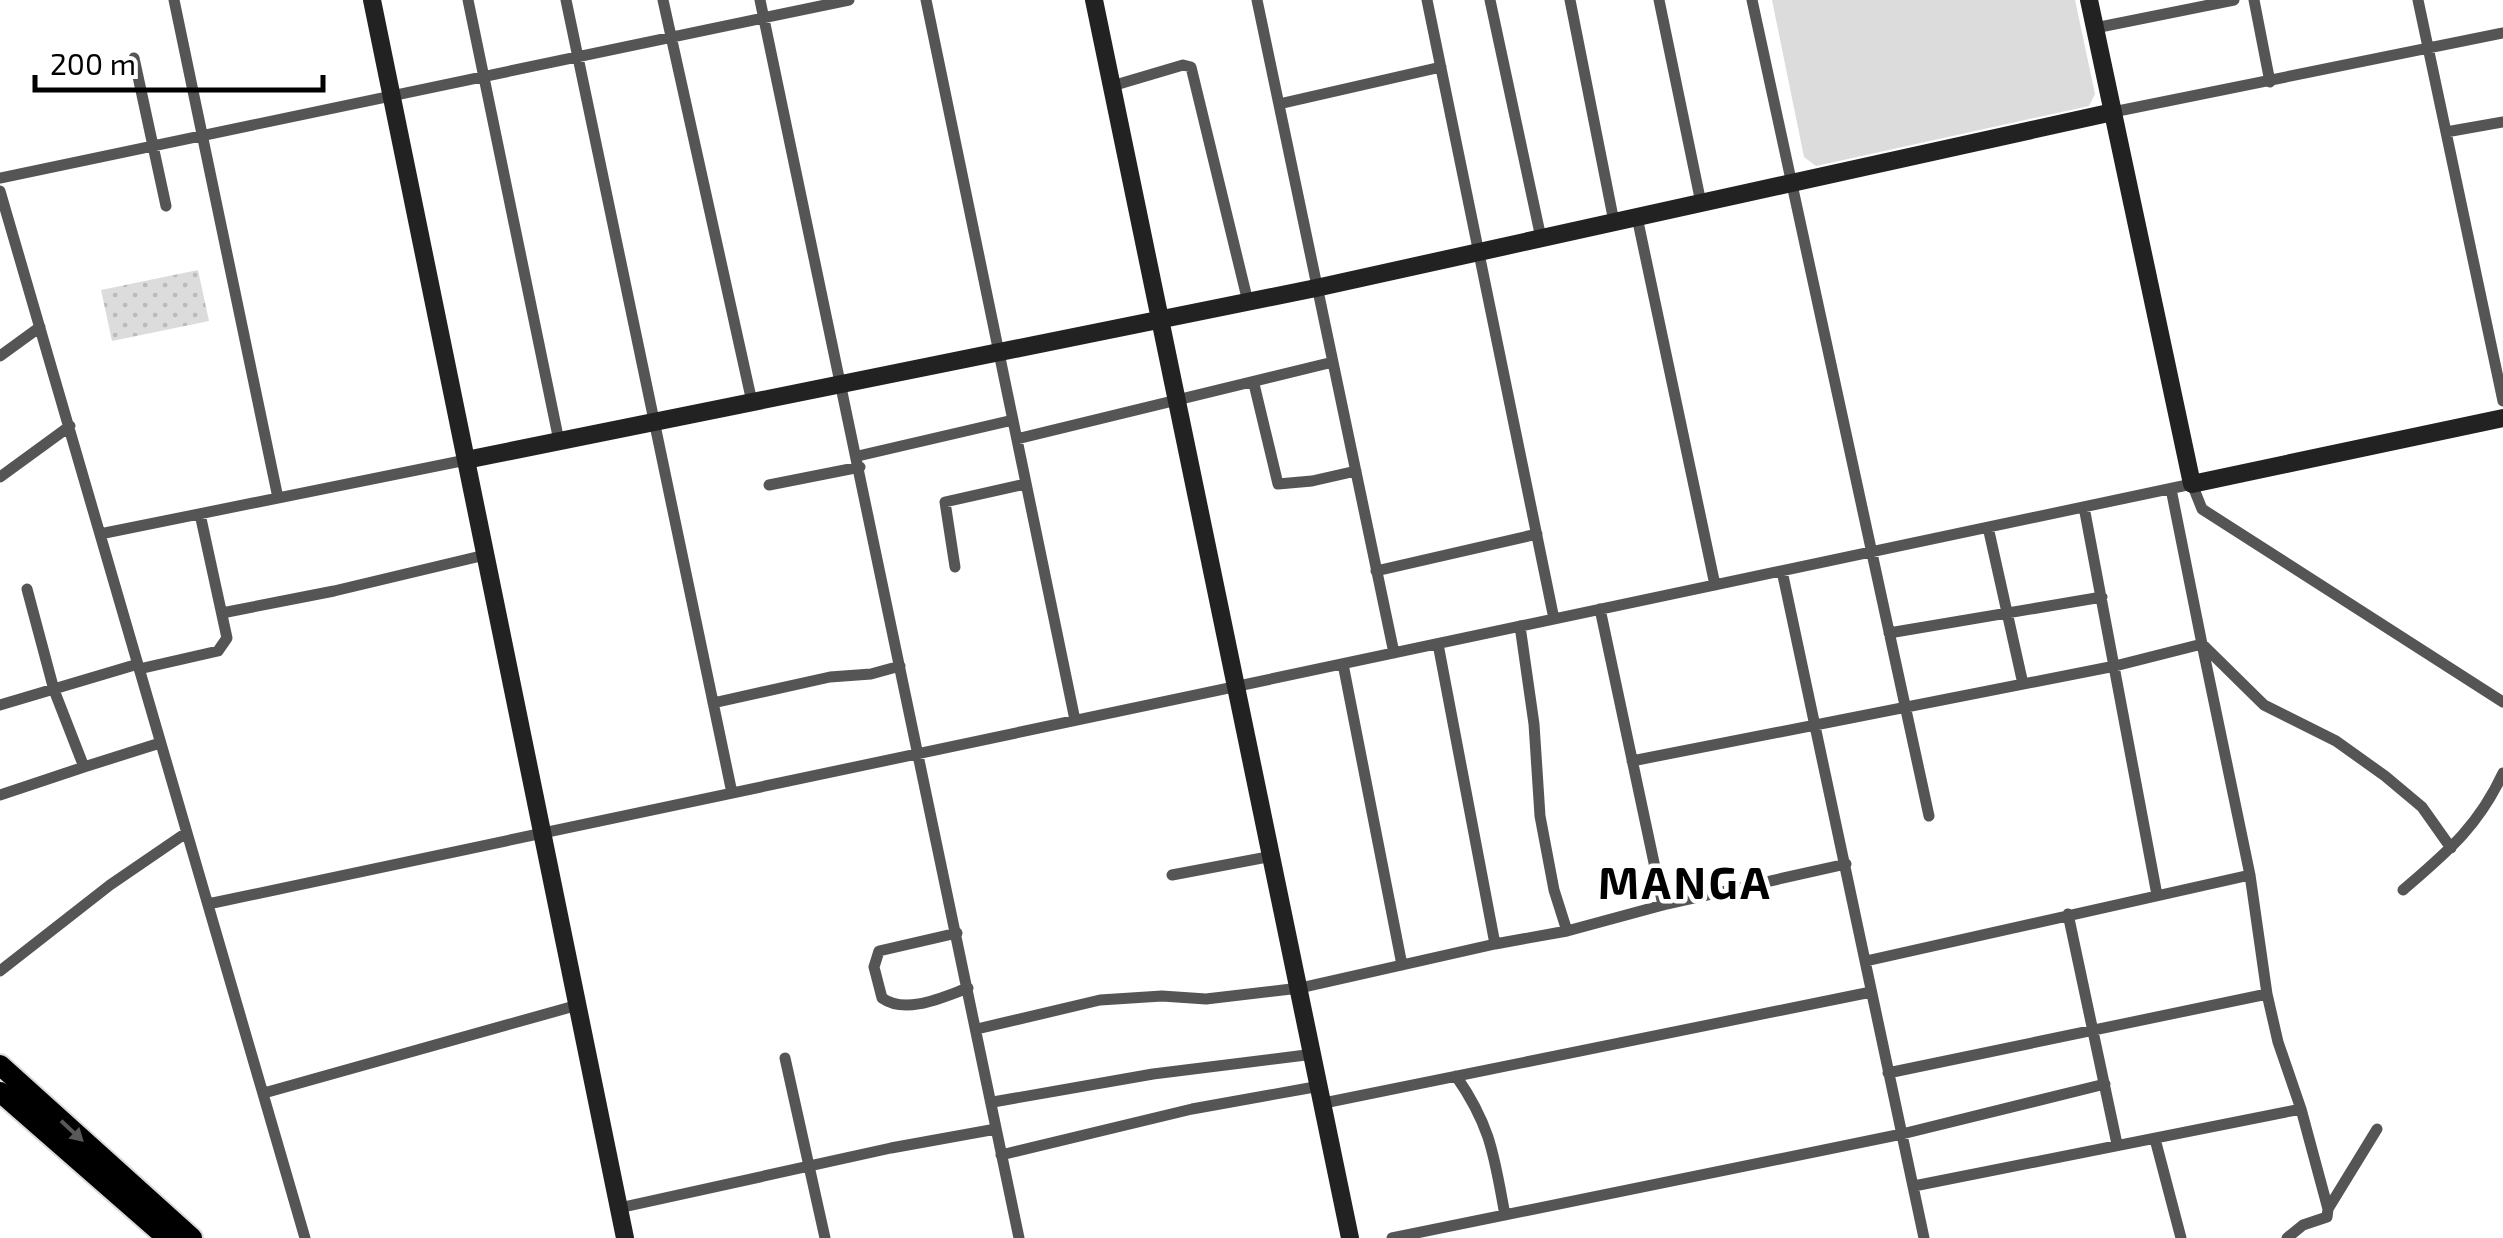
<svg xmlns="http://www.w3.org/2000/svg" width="2503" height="1238" font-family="'Exo 2',sans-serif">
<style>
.park{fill:url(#park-dots)}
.garden{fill:#dcdcdc}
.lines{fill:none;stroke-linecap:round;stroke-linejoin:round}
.highway-casing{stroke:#dbdbdb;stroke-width:24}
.street{stroke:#555;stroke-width:11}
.secondary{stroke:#222;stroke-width:18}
.highway{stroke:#000;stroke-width:20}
.oneway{fill:#595959}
.labels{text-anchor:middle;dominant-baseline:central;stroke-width:9;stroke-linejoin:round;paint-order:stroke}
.district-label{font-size:45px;font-weight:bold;letter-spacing:2.5px;fill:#000;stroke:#fff}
</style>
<defs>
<pattern id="park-dots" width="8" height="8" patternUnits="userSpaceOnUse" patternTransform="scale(2.5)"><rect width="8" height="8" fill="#dcdcdc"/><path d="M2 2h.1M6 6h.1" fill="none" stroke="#bbb" stroke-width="1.8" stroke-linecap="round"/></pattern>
</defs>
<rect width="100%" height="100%" fill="#fff"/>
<!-- park -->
<path class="park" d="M198 270 209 321 112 341 101 290Z"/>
<!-- garden -->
<path class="garden" d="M1772 0H2075L2095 94 2089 106 1816 166 1804 157Z"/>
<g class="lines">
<defs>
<path id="highway" d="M0 1065 192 1238
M0 1092 167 1238"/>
</defs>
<!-- highway casing -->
<use href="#highway" class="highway-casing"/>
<!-- street -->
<path class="street" d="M174 0 278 498
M468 0 559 441
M566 0 732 793
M663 0 752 402
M760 0 1019 1238
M926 0 1075 720
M1257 0 1394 653
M1427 0 1554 619
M1490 0 1541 238
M1570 0 1614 222
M1659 0 1701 203
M1752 0 1929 816
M2254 0 2270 82
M2418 0 2503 401
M2095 28 2234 0
M134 58 166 206
M1112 86 1183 65 1191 67 1248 302
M1279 104 1441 67
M2113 112 2503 33
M2446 132 2503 122
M0 178 849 0
M0 191 305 1238
M1637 217 1715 585
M0 356 40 327
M1254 384 1278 484 1312 481 1356 471
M1017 439 1333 362
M858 456 1013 420
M0 477 70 426
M769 485 860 467
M2171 489 2202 644 2264 705 2336 741 2385 776 2422 807 2451 848
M2084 507 2157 895
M1988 527 2023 684
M100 534 466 460
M955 567 945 502 1025 484
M1376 571 1537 534
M1782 571 1924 1238
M27 589 54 690 84 767 160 743
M1600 609 1663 905
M222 613 334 591 485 555
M1520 626 1534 724 1540 816 1554 890 1567 931
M1889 633 2102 597
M1438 644 1495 944
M1343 664 1402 965
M139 669 218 651 227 638 200 514
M713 703 830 677 871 674 900 666
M0 705 138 664
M1632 761 2115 666 2202 644 2250 875 2267 994 2278 1042 2301 1109 2328 1209 2327 1217 2303 1225 2287 1238
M0 795 84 767
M1172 875 1273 856
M2403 890C2447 852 2478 827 2503 773
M208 904 2192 484 2202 509 2503 702
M2068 914 2117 1144
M957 933 879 951 874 967 882 998C906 1015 943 997 968 988
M1866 961 2250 875
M0 971 110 885 186 833
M977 1029 1100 1000 1162 996 1206 999 1300 988 1495 944 1567 931 1663 905 1846 864
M785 1058 825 1238
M1888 1073 2267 994
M1456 1076C1491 1126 1494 1156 1505 1215
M264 1093 578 1005
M993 1102 1153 1074 1314 1054
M1324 1103 1871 992
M2155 1139 2181 1238
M1001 1155 1192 1109 1320 1086
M1914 1186 2301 1109
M619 1208 891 1148 996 1129
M2328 1209 2377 1129
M1392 1238 1902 1134 2105 1084"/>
<!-- secondary -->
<path class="secondary" d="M372 0 625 1238
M1094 0 1350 1238
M2089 0 2192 484 2503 418
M466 460 1316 288 2113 112"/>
<!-- highway -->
<use href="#highway" class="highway"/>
</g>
<!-- one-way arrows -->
<defs><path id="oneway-solid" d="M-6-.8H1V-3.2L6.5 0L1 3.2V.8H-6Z" transform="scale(2.5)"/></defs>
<use class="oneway" href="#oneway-solid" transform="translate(72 1131) rotate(43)"/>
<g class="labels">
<!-- district labels -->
<g class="district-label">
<text x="1685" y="881">MANGA</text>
</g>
</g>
<!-- scale -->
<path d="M35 75v15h288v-15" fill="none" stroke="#000000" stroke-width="5"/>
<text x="50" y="75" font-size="30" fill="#000000" stroke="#ffffff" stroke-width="8" paint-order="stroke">200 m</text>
</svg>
